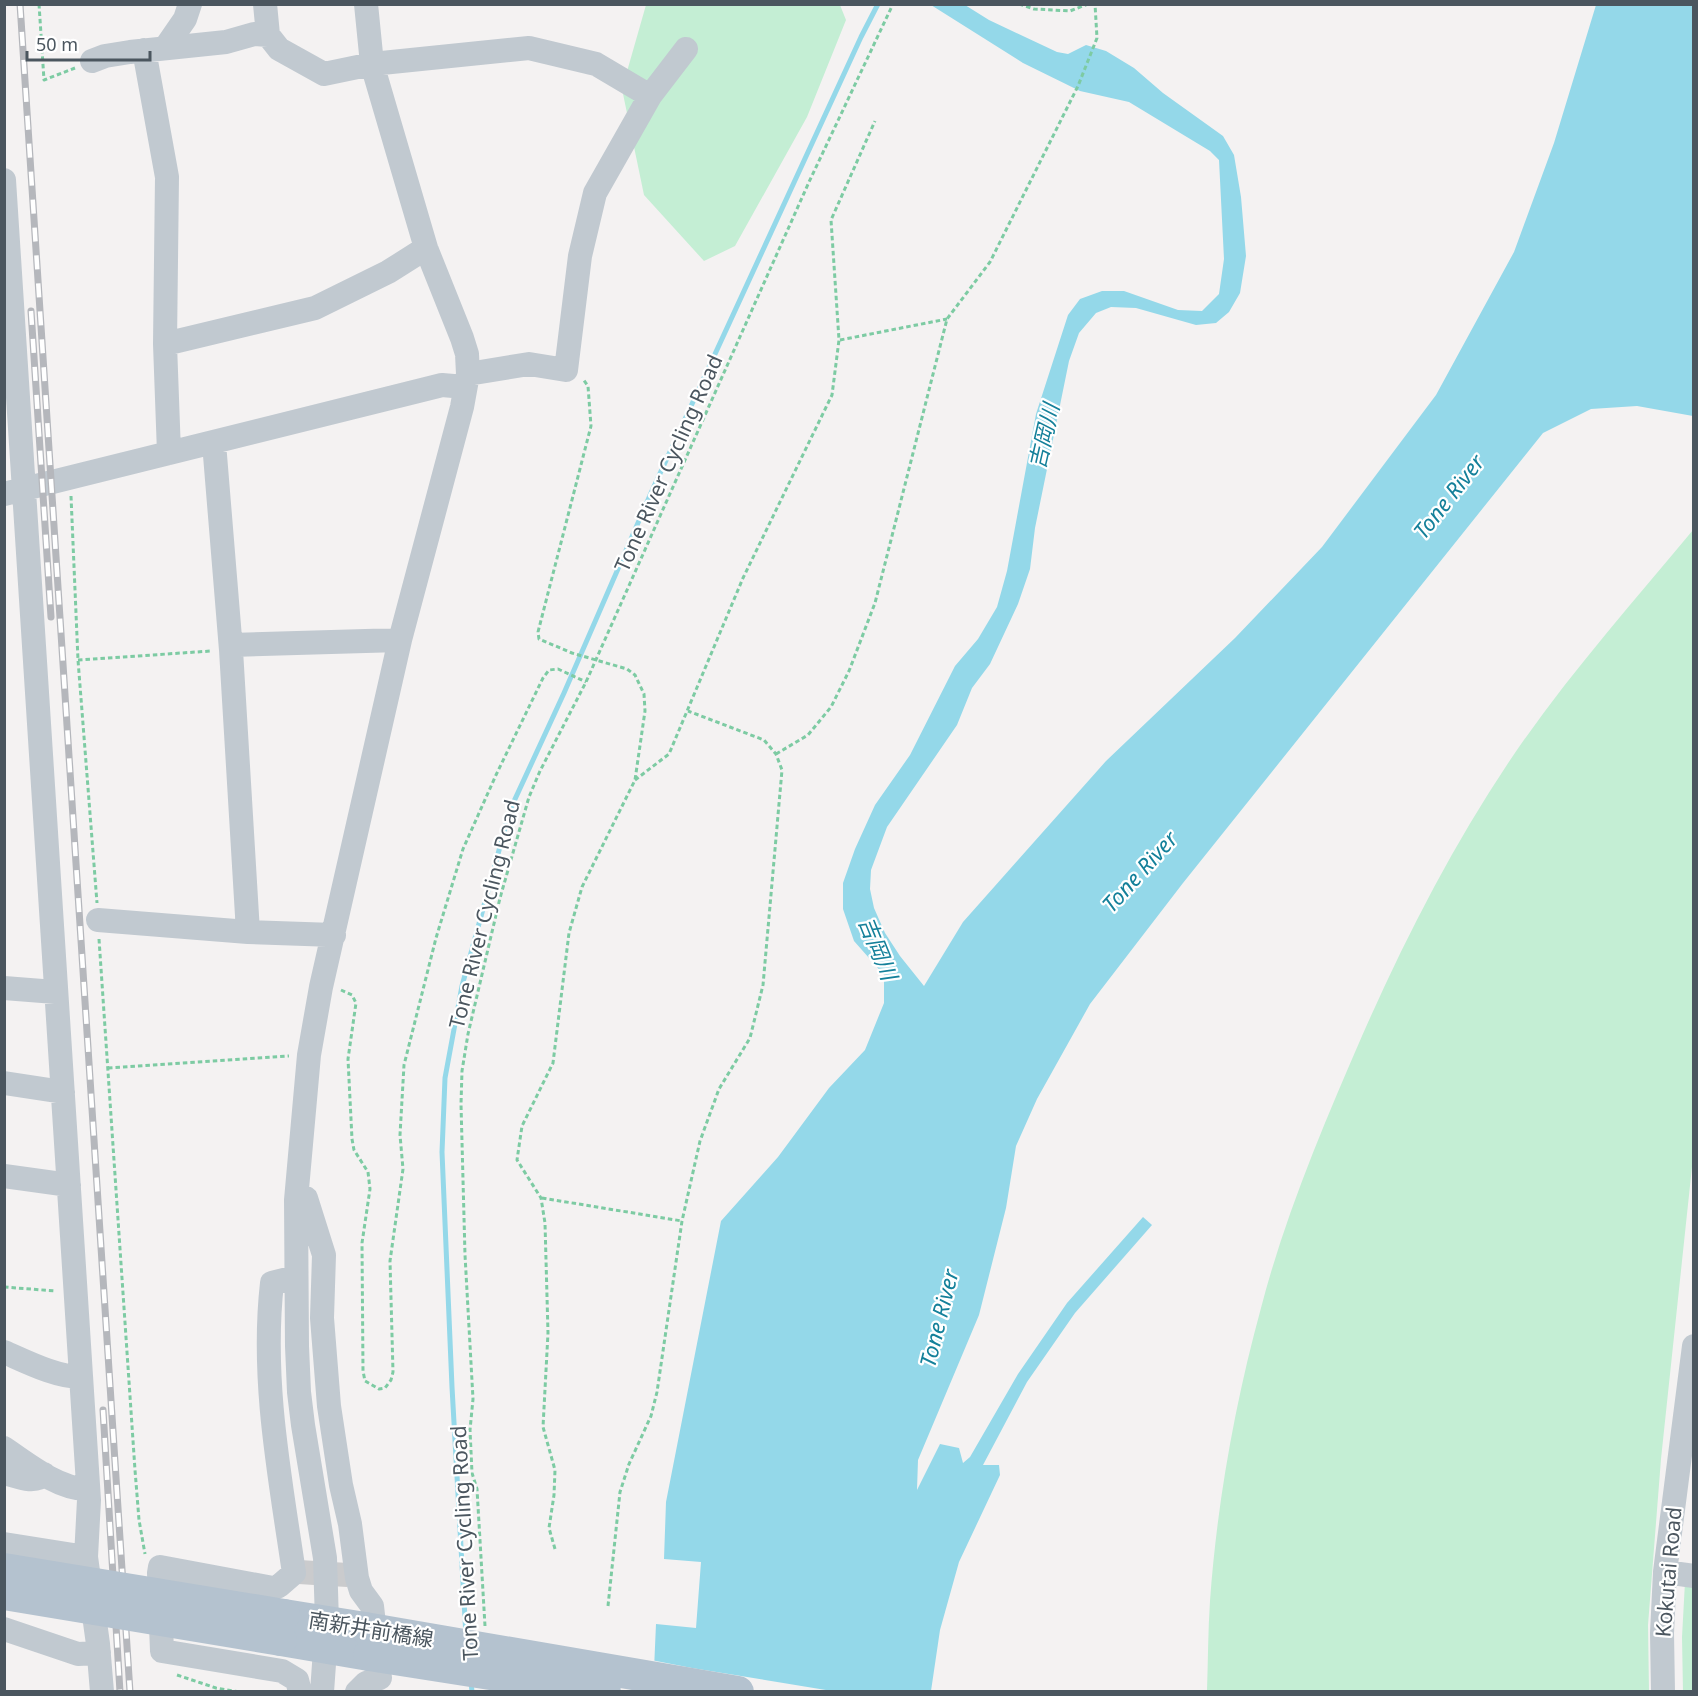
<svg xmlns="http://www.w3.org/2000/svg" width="1698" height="1696" font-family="'Noto Sans','Noto Sans JP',sans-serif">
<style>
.green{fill:#c4eed4}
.water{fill:#94d8e9}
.pier{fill:#f4f2f2}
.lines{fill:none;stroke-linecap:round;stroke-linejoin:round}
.stream{stroke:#94d8e9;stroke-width:5}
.minor-tunnel{stroke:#cacbcd;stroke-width:24;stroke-dasharray:24 12;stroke-linecap:butt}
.path{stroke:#7dcba3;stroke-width:3;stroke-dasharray:4.5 3;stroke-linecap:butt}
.minor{stroke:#c1c9d0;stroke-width:24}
.major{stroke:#b4c2cf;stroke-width:32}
.rail-casing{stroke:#b5b7bc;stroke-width:7}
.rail{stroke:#fff;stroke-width:4.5;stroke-dasharray:14;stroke-linecap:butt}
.major-bridge{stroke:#b4c2cf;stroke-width:32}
.labels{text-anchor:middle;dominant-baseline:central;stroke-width:4.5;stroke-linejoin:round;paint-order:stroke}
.street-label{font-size:21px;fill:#4b565f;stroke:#fff}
.water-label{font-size:22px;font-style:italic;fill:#14809a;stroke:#fff}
</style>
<rect width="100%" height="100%" fill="#f4f2f2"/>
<!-- green -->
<path class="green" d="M646 5H840L846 20 807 117 735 246 704 261 644 195 622 89Z
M1693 530 1694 1148 1661 1459 1648 1625 1649 1691H1207C1208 1661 1208 1631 1210 1601 1217 1503 1235 1403 1261 1308 1285 1215 1324 1124 1362 1036 1406 936 1457 837 1519 747 1572 671 1634 601 1693 530Z
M1685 1582 1693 1584 1694 1691 1683 1692 1682 1637Z"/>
<!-- water -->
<path class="water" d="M931 5H965L989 20 1057 52 1068 54 1086 45 1106 51 1134 68 1163 93 1223 136 1234 155 1241 197 1246 256 1240 293 1229 312 1216 323 1196 325 1136 308 1111 307 1096 313 1079 333 1069 361 1035 528 1030 569 1018 604 990 664 972 688 957 725 887 827 871 870 870 889 874 908 885 933 900 956 924 986 963 922 1106 761 1235 638 1322 547 1436 395 1514 252 1554 143 1596 5H1693V416L1637 406 1591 409 1543 433 1183 883 1090 1004 1037 1099 1016 1146 1006 1208 979 1315 918 1460 917 1490 940 1444 959 1448 963 1463 970 1457 1018 1374 1067 1303 1143 1217 1152 1225 1075 1313 1027 1382 983 1465H999L1000 1475 959 1562 940 1630 931 1691 653 1692 656 1624 696 1628 701 1562 664 1559 666 1502 721 1221 778 1157 829 1088 865 1050 884 1003V975L854 941 843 909V883L855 849 875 805 910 755 955 666 978 639 997 607 1007 571 1036 414 1068 315 1080 299 1102 291H1124L1178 310 1202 311 1219 294 1224 259 1219 160 1210 151 1129 102 1080 91 1023 63Z"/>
<!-- pier -->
<path class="pier" d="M651 1660 692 1668 838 1692H650Z"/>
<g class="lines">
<!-- stream -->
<path class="stream" d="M466 1636 452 1387 442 1152 445 1078 462 986 510 810 564 693 651 493 861 37 878 4
M471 1681 472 1692"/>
<!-- minor-tunnel -->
<path class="minor-tunnel" d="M299 1572 348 1575"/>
<!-- path -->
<path class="path" d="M39 4 44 80 75 68
M1019 4 1034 9 1070 11 1088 4
M840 340 947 319
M71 496 78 660 97 903
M78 660 211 651
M776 754 808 735 831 707 849 671 875 603 947 319 990 262 1078 86 1097 38 1095 4
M635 780 669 754 743 578 832 395 839 340 831 220 875 121
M99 939 135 1470 139 1520 145 1554
M341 990 352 995 356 1003 348 1059 352 1139 354 1150 368 1172 370 1189 362 1243 363 1371 365 1381 379 1389 385 1388 391 1380 393 1372 390 1261 403 1169 400 1135 404 1065 436 938 463 849 496 775 543 678 549 670 558 669 586 682
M108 1068 289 1056
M542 1198 682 1221
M4 1287 56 1291
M555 1549 549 1528 554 1495 555 1470 543 1427 548 1333 545 1223 541 1198 517 1160 522 1126 553 1063 569 933 582 887 635 780 645 711 644 694 635 675 627 669 572 653 539 639 538 632 591 426 588 386 583 379
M608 1606 620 1492 629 1464 651 1416 657 1392 682 1221 700 1141 719 1089 750 1038 763 985 782 770 776 754 764 740 688 711
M485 1626 477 1489 472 1473 470 1430 473 1399 465 1255 461 1104 462 1071 468 1034 500 898 529 797 540 771 586 682 809 182 893 4
M177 1675 216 1688 240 1692"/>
<!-- minor -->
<path class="minor" d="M265 4 268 35
M165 48 185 19 190 4
M144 50 167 177 165 344 169 453
M92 61 105 56 130 52 226 42 254 34 268 35 279 49 324 74 372 64 529 48 596 64 650 96
M4 180 89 1500 86 1557 98 1644 102 1692
M165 344 315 308 388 272 426 248
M468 374 529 364 566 370 580 256 595 193 650 96 686 49
M214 443 231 650 248 932
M4 494 426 389 442 385 465 387
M231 645 400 640
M98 920 248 932 334 935
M4 988 55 992
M4 1083 63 1092
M4 1176 69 1185
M296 1200 306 1198 324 1255 322 1318 329 1406 341 1485 350 1524 357 1578 361 1591 372 1606 380 1678 366 1683 357 1692
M296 1277 272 1283C261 1380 280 1477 294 1573L279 1586 273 1588 160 1567 159 1573 162 1651 282 1671 297 1680 300 1692
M4 1352C27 1362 56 1377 81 1377
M4 1448C27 1464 60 1490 88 1489
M4 1473C16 1476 35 1485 44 1474
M4 1544 86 1557
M1665 1572 1694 1576
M4 1629 78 1654 99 1653
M322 1692 327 1622 325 1558 303 1425 299 1392 297 1346 296 1200 309 1055 321 987 400 640 462 407 468 374 467 354 462 338 426 248 372 64 366 4
M1663 1692 1662 1633 1665 1572 1694 1346"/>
<!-- major -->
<path class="major" d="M284 1615 365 1628
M281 1640 369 1655"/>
<defs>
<path id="rail" d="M20 4 130 1692
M31 311 51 617
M103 1410 120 1692"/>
</defs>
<!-- rail casing -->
<use href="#rail" class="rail-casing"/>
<!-- rail -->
<use href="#rail" class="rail"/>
<!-- major-bridge -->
<path class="major-bridge" d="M4 1569 284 1615
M4 1594 281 1640
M365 1628 738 1692
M369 1655 605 1692"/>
</g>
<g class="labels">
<!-- street labels -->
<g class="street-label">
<text transform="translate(668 463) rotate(-66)">Tone River Cycling Road</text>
<text transform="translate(484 914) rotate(-76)">Tone River Cycling Road</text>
<text transform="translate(464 1543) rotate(-93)">Tone River Cycling Road</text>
<text transform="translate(1668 1572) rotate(-85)">Kokutai Road</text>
<text transform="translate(371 1629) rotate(9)">南新井前橋線</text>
</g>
<!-- water labels -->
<g class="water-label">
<text transform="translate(1043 436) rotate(-77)">吉岡川</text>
<text transform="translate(1448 496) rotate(-52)">Tone River</text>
<text transform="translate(1139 871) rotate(-48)">Tone River</text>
<text transform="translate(879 948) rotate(68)">吉岡川</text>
<text transform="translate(938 1318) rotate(-76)">Tone River</text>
</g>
</g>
<!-- border -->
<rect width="1698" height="1696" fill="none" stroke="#4b565f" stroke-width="12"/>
<!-- scale -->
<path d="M27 51v9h123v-9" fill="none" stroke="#4b565f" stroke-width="3"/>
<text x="36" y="51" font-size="18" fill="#4b565f" stroke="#ffffff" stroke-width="4.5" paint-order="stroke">50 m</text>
</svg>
